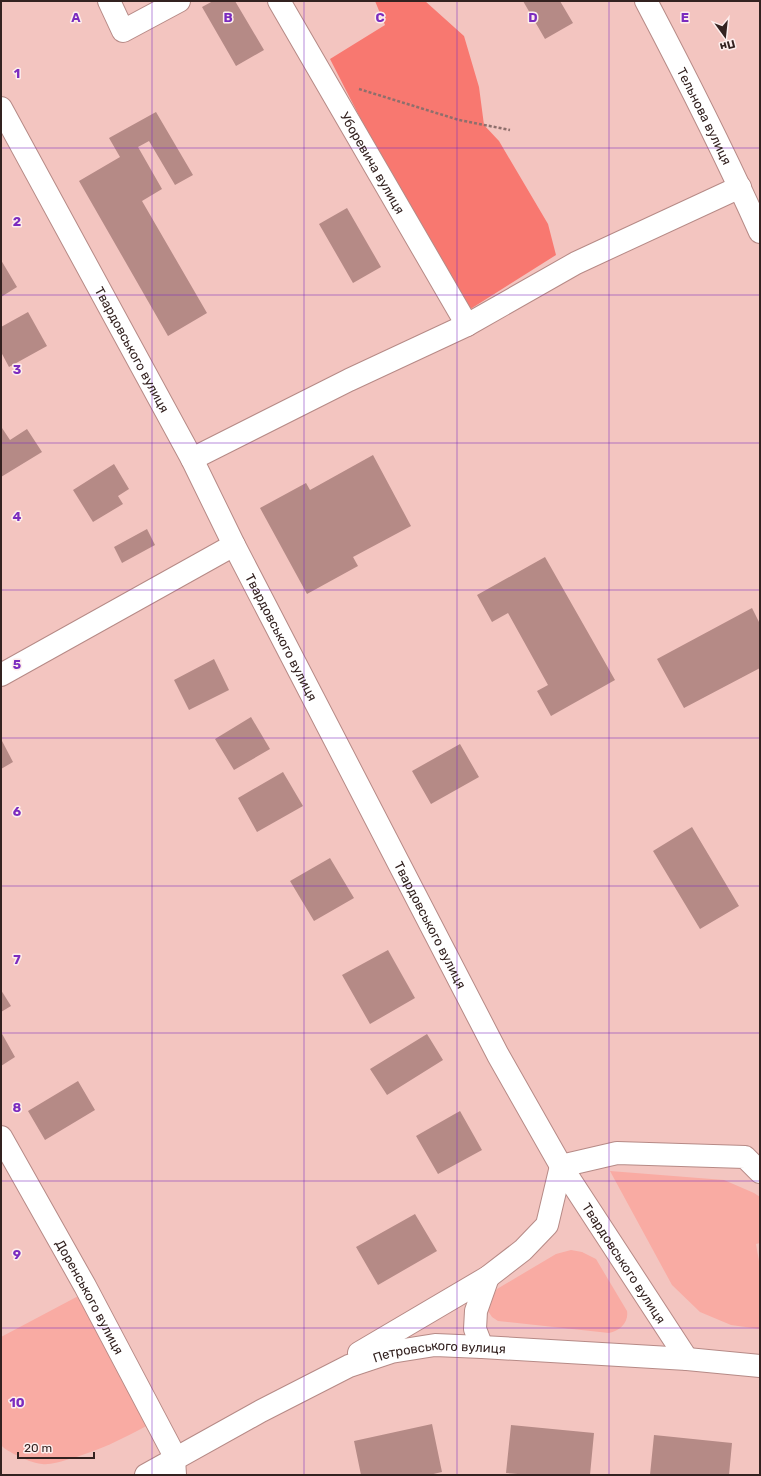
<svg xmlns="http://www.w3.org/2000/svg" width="761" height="1476" font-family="Rubik,sans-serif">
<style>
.green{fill:#f9aba3}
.forest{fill:#f87870}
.building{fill:#b58a86}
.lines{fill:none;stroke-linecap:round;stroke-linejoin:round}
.minor-casing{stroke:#b68a86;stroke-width:24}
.major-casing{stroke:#b68a86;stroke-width:24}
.path{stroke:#8e6f6c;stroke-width:2.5;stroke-dasharray:3 2;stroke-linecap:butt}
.minor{stroke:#fff;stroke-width:22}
.major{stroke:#fff;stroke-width:22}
.grid{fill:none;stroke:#7b2cbf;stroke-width:1;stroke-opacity:0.55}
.labels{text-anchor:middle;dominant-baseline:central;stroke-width:3;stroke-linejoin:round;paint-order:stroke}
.street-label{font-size:13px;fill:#332220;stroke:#fdeeed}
.grid-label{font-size:13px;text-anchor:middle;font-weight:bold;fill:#7b2cbf;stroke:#fdeeed;stroke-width:3;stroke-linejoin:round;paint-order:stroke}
</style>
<rect width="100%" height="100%" fill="#f3c5c0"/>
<!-- green -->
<path class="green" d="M610 1171 724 1180 754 1193 760 1197V1243L756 1244 760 1267V1329L731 1325 700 1312 672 1285Z
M571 1250 582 1252 596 1259 627 1311C629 1322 620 1331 609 1333L498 1321 492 1317 488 1311V1303L497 1289 556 1254Z
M84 1293 150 1424C123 1439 96 1452 66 1460 59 1462 50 1465 42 1464 33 1463 24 1459 16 1455 11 1452 5 1450 1 1445V1337Z"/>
<!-- forest -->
<path class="forest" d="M375 1H425L464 36 479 87 484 125 499 141 548 224 556 255 461 315 330 59 385 25Z"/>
<!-- building -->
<path class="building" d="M213 1H235L264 50 236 66 202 7Z
M523 1H560L573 23 545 39Z
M156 112 193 175 175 185 149 141 138 147 162 189 142 201 207 313 168 336 79 181 120 157 109 138Z
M347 208 381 267 353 283 319 224Z
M1 260 17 287 1 297Z
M28 312 47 346 9 367 1 352V327Z
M2 428 10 440 27 429 42 452 1 477V429Z
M373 455 411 526 353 557 358 566 307 594 260 508 306 483 310 490Z
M114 464 129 489 118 496 123 504 93 522 73 490Z
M147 529 155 545 122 563 114 547Z
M545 557 615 680 551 716 537 691 548 685 508 613 492 622 477 595Z
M752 608 760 624V668L684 708 657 659Z
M214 659 229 690 189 710 174 680Z
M251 717 270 749 234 770 215 739Z
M1 739 13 762 1 769Z
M460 744 479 777 431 804 412 771Z
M283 772 303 806 257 832 238 798Z
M692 827 739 906 700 929 653 851Z
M330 858 354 898 314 921 290 881Z
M388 950 415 998 370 1024 342 975Z
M1 990 11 1006 1 1012Z
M1 1032 15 1057 1 1066Z
M427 1034 443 1060 387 1095 370 1069Z
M78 1081 95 1110 45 1140 28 1111Z
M460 1111 482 1150 438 1174 416 1136Z
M415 1214 437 1251 378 1285 356 1247Z
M432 1424 442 1472 429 1475H361L354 1441Z
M511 1425 594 1433 590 1475H531L506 1473Z
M654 1435 732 1443 729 1475H650Z"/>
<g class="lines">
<defs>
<g id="minor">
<path d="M109 1 123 31 179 1"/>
<path id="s1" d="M279 1 467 325"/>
<path id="s2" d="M646 1C686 77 725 154 760 232"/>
<path d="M192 459 349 380 467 325 576 263 740 187"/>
<path d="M1 675 234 545"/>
<path id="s3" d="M1 1137 85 1286 171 1449 174 1459 175 1475"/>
<path d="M561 1166 617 1153 745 1157 760 1172"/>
<path d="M482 1347 475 1329 476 1311 488 1277"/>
</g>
<g id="major">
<path id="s4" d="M1 108 192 459 234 545 498 1055 561 1166 687 1359"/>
<path d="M359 1353 488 1277 523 1250 547 1225 561 1166"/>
<path id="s5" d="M146 1475 261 1411 349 1366 391 1352 435 1345 482 1347 687 1359 760 1366"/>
</g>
</defs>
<!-- minor casing -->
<use href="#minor" class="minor-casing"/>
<!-- major casing -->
<use href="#major" class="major-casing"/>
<!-- path -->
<path class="path" d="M359 89 459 120 510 130"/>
<!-- minor -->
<use href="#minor" class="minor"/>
<!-- major -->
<use href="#major" class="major"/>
</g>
<!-- grid -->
<path class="grid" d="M152 1V1475M304 1V1475M457 1V1475M609 1V1475M1 148H760M1 295H760M1 443H760M1 590H760M1 738H760M1 886H760M1 1033H760M1 1181H760M1 1328H760"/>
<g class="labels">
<!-- street labels -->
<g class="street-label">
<text stroke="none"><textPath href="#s2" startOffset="129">Тельнова вулиця</textPath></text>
<text stroke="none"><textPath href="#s1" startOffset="187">Уборевича вулиця</textPath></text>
<text stroke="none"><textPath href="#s4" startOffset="275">Твардовського вулиця</textPath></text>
<text stroke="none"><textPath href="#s4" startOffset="599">Твардовського вулиця</textPath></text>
<text stroke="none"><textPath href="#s4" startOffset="923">Твардовського вулиця</textPath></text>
<text stroke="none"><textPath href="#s4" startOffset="1313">Твардовського вулиця</textPath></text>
<text stroke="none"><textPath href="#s3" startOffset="183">Доренського вулиця</textPath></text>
<text stroke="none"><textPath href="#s5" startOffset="323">Петровського вулиця</textPath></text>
</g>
</g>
<g class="grid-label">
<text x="76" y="22">A</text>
<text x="228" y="22">B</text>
<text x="380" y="22">C</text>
<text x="533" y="22">D</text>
<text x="685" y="22">E</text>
<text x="17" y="78">1</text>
<text x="17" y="226">2</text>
<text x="17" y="374">3</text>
<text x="17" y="521">4</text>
<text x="17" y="669">5</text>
<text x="17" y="816">6</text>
<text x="17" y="964">7</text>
<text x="17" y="1112">8</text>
<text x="17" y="1259">9</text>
<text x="17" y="1407">10</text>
</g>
<!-- border -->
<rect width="761" height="1476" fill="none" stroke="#332220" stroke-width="4"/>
<!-- north arrow -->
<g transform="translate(725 36) rotate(165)" stroke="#fdeeed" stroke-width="3" paint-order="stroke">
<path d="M0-3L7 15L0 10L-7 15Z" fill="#332220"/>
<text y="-6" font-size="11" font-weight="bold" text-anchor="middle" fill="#332220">Пн</text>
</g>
<!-- scale -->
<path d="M18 1452v6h76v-6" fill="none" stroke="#332220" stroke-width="2"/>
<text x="24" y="1452" font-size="12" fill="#332220" stroke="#fdeeed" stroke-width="3" paint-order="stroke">20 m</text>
</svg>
